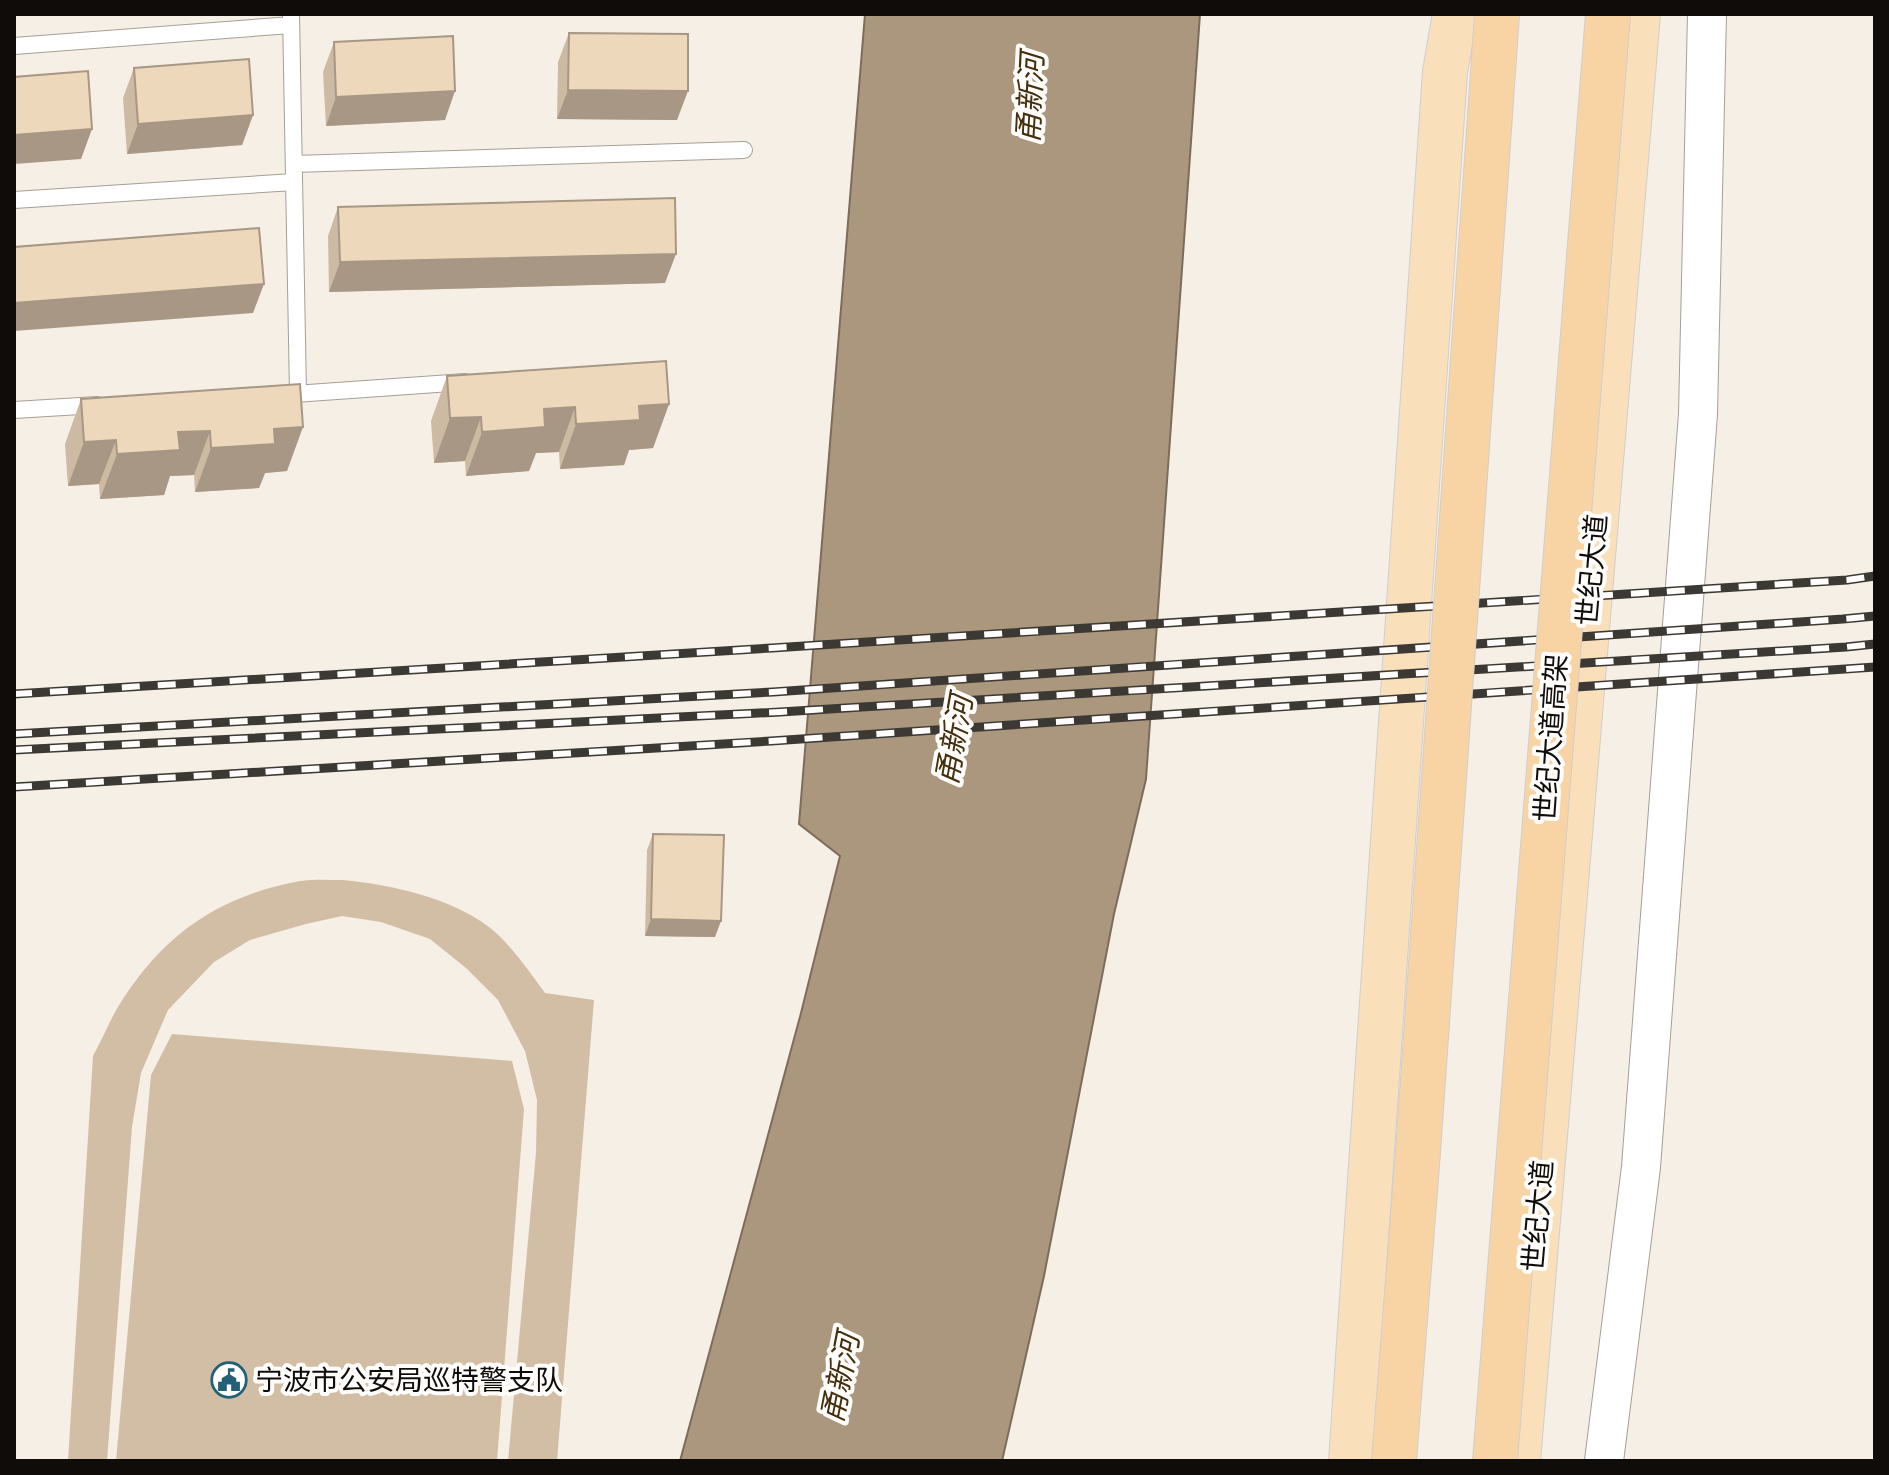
<svg xmlns="http://www.w3.org/2000/svg" width="1889" height="1475" font-family="'Roboto Serif','Noto Sans SC',serif">
<style>
.green{fill:#d2bea4}
.water{fill:#ab977d;stroke:#7c6d5a;stroke-width:2}
.lines{fill:none;stroke-linecap:round;stroke-linejoin:round}
.service-casing{stroke:#a69f96;stroke-width:18}
.tertiary-casing{stroke:#a69f96;stroke-width:40}
.primary-casing{stroke:#cfcece;stroke-width:46}
.service{stroke:#fff;stroke-width:16}
.tertiary{stroke:#fff;stroke-width:38}
.primary{stroke:#fadfbb;stroke-width:44}
.rail-casing{stroke:#3c3934;stroke-width:9}
.rail{stroke:#fefdfb;stroke-width:6;stroke-dasharray:18;stroke-linecap:butt}
.trunk-bridge-casing{stroke:#cfcece;stroke-width:46;stroke-linecap:butt}
.trunk-bridge{stroke:#f8d4a4;stroke-width:44}
.wall{fill:#cdbaa2}
.shaded-wall{fill:#a79784}
.building{fill:#eed8bc;stroke:#a79784;stroke-width:2}
.labels{text-anchor:middle;dominant-baseline:central;stroke-width:8;stroke-linejoin:round;paint-order:stroke}
.street-label{font-size:28px;fill:#0f0c09;stroke:#fefdfb}
.poi-label{font-size:28px;fill:#0f0c09;stroke:#fefdfb;text-anchor:start}
.water-label{font-size:30px;font-style:italic;fill:#462f0c;stroke:#fefdfb}
</style>
<rect width="100%" height="100%" fill="#f6efe5"/>
<!-- green -->
<path class="green" d="M343 880C392 885 449 897 489 927 509 942 530 973 545 993L594 1000 557 1461H508L536 1153 537 1100 525 1051 498 1000 466 968 430 939 381 922 342 916 306 924 250 940 214 962 168 1010 141 1073 132 1127 107 1461H68L93 1056C102 1040 109 1022 118 1007 162 935 218 896 300 881 314 879 329 880 343 880Z
M172 1034 512 1061 524 1109 497 1461H116L151 1075Z"/>
<!-- water -->
<path class="water" d="M865 14H1200L1146 779 1114 914 1044 1276 1002 1461H680L801 1013 840 856 799 824Z"/>
<g class="lines">
<defs>
<path id="service" d="M291 14 298 394
M14 46 291 25
M294 164 744 150
M14 200 294 182
M280 395 465 382
M14 410 97 405"/>
<path id="tertiary" d="M1604 1461 1641 1167 1698 414 1707 14"/>
<path id="primary" d="M1351 1461 1445 72 1455 14
M1518 1461 1638 14"/>
</defs>
<!-- service casing -->
<use href="#service" class="service-casing"/>
<!-- tertiary casing -->
<use href="#tertiary" class="tertiary-casing"/>
<!-- primary casing -->
<use href="#primary" class="primary-casing"/>
<!-- service -->
<use href="#service" class="service"/>
<!-- tertiary -->
<use href="#tertiary" class="tertiary"/>
<!-- primary -->
<use href="#primary" class="primary"/>
<defs>
<path id="rail" d="M14 694 772 648 1847 580 1875 576
M14 734 773 692 1843 619 1875 616
M14 750 780 712 1846 647 1875 644
M14 787 771 741 1875 667"/>
</defs>
<!-- rail casing -->
<use href="#rail" class="rail-casing"/>
<!-- rail -->
<use href="#rail" class="rail"/>
<defs>
<path id="trunk-bridge" d="M1394 1461 1418 1152 1497 14
M1495 1461 1608 14"/>
</defs>
<!-- trunk-bridge casing -->
<use href="#trunk-bridge" class="trunk-bridge-casing"/>
<!-- trunk-bridge -->
<use href="#trunk-bridge" class="trunk-bridge"/>
</g>
<!-- wall -->
<path class="wall" d="M569 33 677 120 557 119 558 62Z
M334 42 445 120 326 126 323 72Z
M134 68 253 115 242 145 127 154 123 98Z
M338 207 665 283 329 292 328 236Z
M447 376 669 404 653 448 629 450 624 465 560 469 559 452 536 453 529 471 466 476 465 461 434 463 431 421Z
M300 384 287 471 265 473 259 488 195 492 194 475 170 476 164 495 100 499 99 484 68 486 65 444 81 399Z
M653 834 715 937 645 936 647 850Z"/>
<!-- shaded-wall -->
<path class="shaded-wall" d="M568 90 688 91 677 120 557 119Z
M455 91 445 120 326 126 336 97Z
M253 115 242 145 127 154 138 124Z
M92 129 81 159 14 164V135Z
M676 254 665 283 329 292 340 262Z
M264 284 253 313 14 331V303Z
M669 404 653 448 629 450 624 465 560 469 576 424 639 406Z
M575 407 559 452 536 453 529 471 466 476 482 432 544 409Z
M481 417 465 461 434 463 450 418Z
M303 427 287 471 265 473 259 488 195 492 211 448 274 429Z
M210 431 194 475 170 476 164 495 100 499 117 454 178 432Z
M116 440 99 484 68 486 84 442Z
M651 919 721 921 715 937 645 936Z"/>
<!-- building -->
<path class="building" d="M569 33 688 34V91L568 90Z
M453 36 455 91 336 97 334 42Z
M249 59 253 115 138 124 134 68Z
M88 71 92 129 14 135V77Z
M675 198 676 254 340 262 338 207Z
M259 228 264 284 14 303V247Z
M666 361 669 404 639 406 640 420 576 424 575 407 544 409 545 427 482 432 481 417 450 418 447 376Z
M300 384 303 427 274 429 275 444 211 448 210 431 178 432 180 450 117 454 116 440 84 442 81 399Z
M653 834 724 835 721 921 651 919Z"/>
<!-- icons -->
<defs>
<symbol id="civic-ring" viewBox="-11 -11 22 22"><circle r="9.5" fill="#fefdfb" stroke="#216076" stroke-width="1.5"/><path d="M-.6-6.5H3V-4.5H.6V-3L4-1V1h2V6H-6V1h2V-1L-.6-3ZM-1.2 2.5V6h2.4V2.5Z" fill="#216076"/></symbol>
</defs>
<g fill-rule="evenodd">
<use href="#civic-ring" x="209" y="1360" width="40" height="40"/>
</g>
<g class="labels">
<!-- street labels -->
<g class="street-label">
<text transform="translate(1592 570) rotate(-85)">世纪大道</text>
<text transform="translate(1551 738) rotate(-86)">世纪大道高架</text>
<text transform="translate(1538 1216) rotate(-85)">世纪大道</text>
</g>
<!-- poi labels -->
<g class="poi-label">
<text x="255" y="1380">宁波市公安局巡特警支队</text>
</g>
<!-- water labels -->
<g class="water-label">
<text transform="translate(1030 98) rotate(-87)">甬新河</text>
<text transform="translate(954 740) rotate(-80)">甬新河</text>
<text transform="translate(840 1378) rotate(-79)">甬新河</text>
</g>
</g>
<!-- border -->
<rect width="1889" height="1475" fill="none" stroke="#0f0c09" stroke-width="32"/>
</svg>
